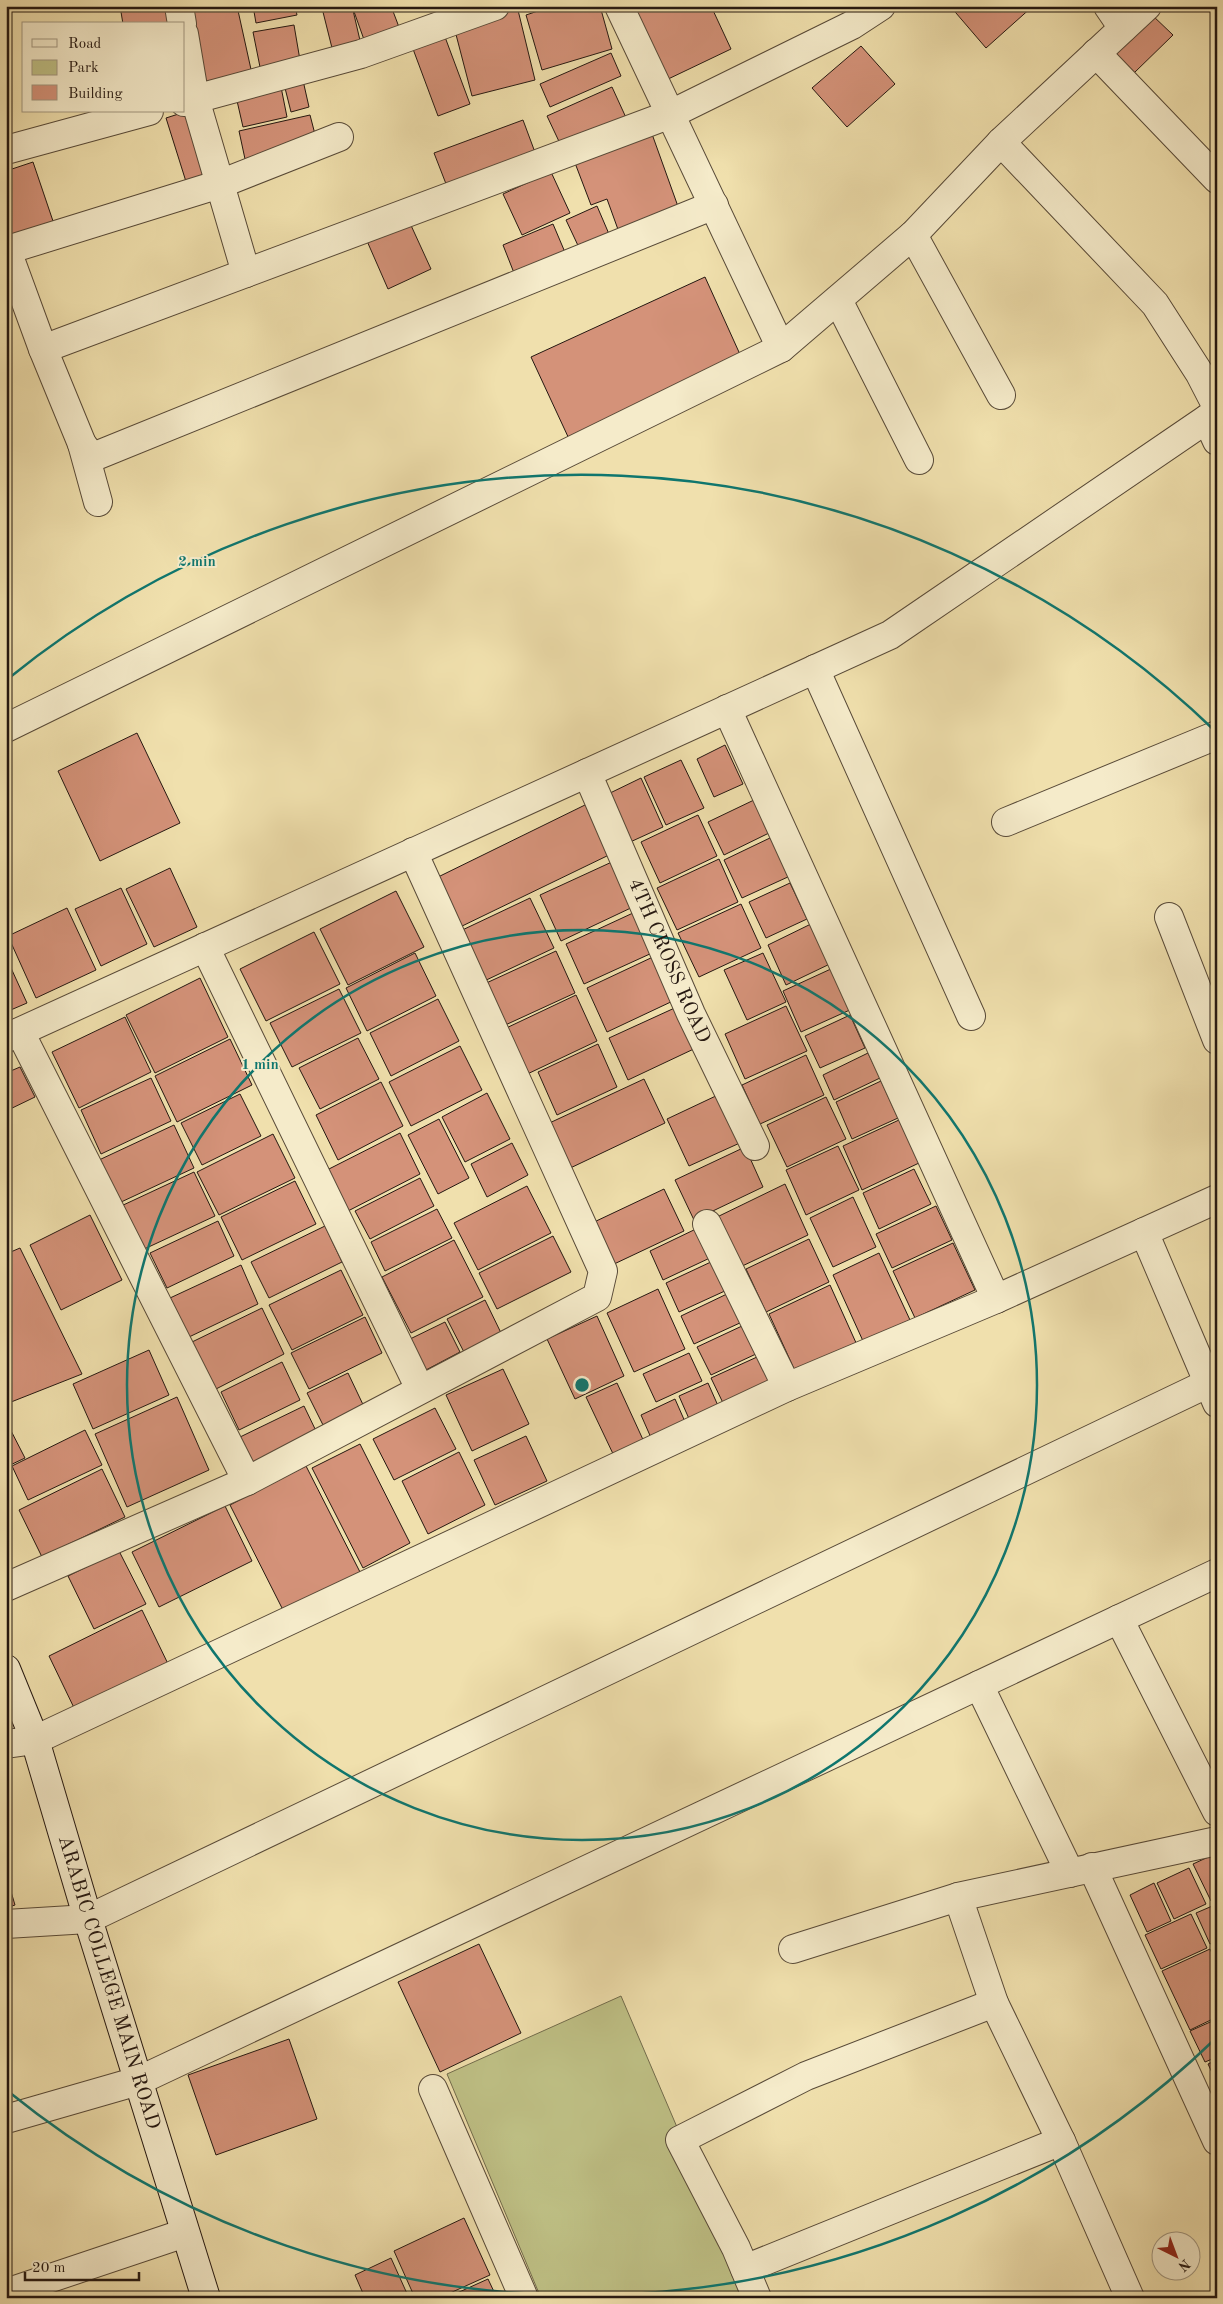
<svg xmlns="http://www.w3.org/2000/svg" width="1223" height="2304" font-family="'Old Standard TT',serif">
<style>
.green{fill:#bfc186;stroke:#726c4c}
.building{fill:#d49279;stroke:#251811}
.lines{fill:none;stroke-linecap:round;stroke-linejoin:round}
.street-casing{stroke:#584a38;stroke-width:30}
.secondary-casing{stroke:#251811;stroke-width:30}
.street{stroke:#f5ebca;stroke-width:28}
.secondary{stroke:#f5ebca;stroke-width:28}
.ring{fill:none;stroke:#0f766e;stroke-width:2.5}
.labels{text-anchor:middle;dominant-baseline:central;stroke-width:4;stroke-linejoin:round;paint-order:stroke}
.street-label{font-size:20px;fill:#251811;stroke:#f5ebca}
.centre{fill:#0f766e;stroke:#f5ebca;stroke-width:2.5}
.ring-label{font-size:15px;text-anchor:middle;font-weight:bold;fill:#0f766e;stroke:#f5ebca;stroke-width:4;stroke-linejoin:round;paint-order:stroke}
</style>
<rect width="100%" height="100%" fill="#f0e0ad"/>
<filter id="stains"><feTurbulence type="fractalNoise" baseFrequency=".004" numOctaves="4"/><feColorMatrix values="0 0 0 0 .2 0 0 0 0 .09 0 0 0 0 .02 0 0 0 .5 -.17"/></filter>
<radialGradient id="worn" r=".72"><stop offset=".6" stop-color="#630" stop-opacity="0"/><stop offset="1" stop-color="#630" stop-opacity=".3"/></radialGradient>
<!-- green -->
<path class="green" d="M621 1996 750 2298H541L447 2074Z"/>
<!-- building -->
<path class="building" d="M120 6H175L178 24H123Z
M189 6H237L254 83 208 94Z
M253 6H295L297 15 256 23Z
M331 6H352L362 49 334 56 322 8Z
M352 6H391L402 35 367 48Z
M434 6H476L438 19Z
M517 6 535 80 472 96 453 23Z
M553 6H600L612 49 542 70 526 15Z
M628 6H711L731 49 664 81Z
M950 6H1033L986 48Z
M1151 14 1173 35 1134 73 1113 52Z
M294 25 301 66 262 77 253 32Z
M445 37 470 104 438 116 413 49Z
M861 46 895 84 847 127 812 88Z
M611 53 621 76 550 107 540 84Z
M302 76 309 107 291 112 283 80Z
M280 82 287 117 243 127 235 92Z
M612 87 628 122 564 152 547 116Z
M191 110 213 180 188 188 166 118Z
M310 115 317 142 245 159 239 131Z
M523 120 536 155 448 189 434 153Z
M652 134 680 212 620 235 607 199 591 205 575 163Z
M33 162 55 227 9 242 6 235V171Z
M551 172 570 213 522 235 503 194Z
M597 206 612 241 582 254 566 220Z
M409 221 431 269 388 289 367 241Z
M553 224 567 257 516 278 503 245Z
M705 277 743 361 570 441 531 357Z
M137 733 180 823 100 861 58 771Z
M725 745 743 784 714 797 697 759Z
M681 760 704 808 666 825 644 777Z
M641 778 663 827 628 843 606 795Z
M754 800 769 833 724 855 708 822Z
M587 804 611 854 458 928 434 879Z
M698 815 717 856 660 883 641 842Z
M772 837 790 876 742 898 724 860Z
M719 859 738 902 677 930 657 888Z
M614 861 635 906 561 941 540 895Z
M170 868 197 927 154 947 126 889Z
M790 883 807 919 766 938 749 902Z
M121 888 147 944 101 966 75 909Z
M396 891 424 947 348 985 320 929Z
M530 898 554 948 480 983 456 933Z
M741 904 761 948 699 977 678 933Z
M67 908 96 970 36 998 8 936Z
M633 913 652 953 584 984 566 944Z
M815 922 834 962 786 985 768 945Z
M314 932 340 984 266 1021 240 969Z
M556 951 575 993 501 1027 482 985Z
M415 953 436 996 367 1031 346 988Z
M763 953 786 1002 747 1020 724 970Z
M655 956 675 1000 607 1032 587 988Z
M6 957 27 1003 6 1012Z
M833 968 852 1009 801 1032 783 991Z
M200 978 228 1037 155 1073 126 1015Z
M339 989 361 1033 292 1067 270 1023Z
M576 995 597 1041 521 1077 500 1031Z
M438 999 459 1041 391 1076 370 1033Z
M679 1006 698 1047 628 1080 609 1038Z
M786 1006 807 1051 745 1079 725 1034Z
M850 1015 865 1048 820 1068 805 1036Z
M125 1017 151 1072 79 1108 52 1052Z
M358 1038 379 1079 320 1109 299 1068Z
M230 1039 252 1085 177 1122 155 1076Z
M598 1044 617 1087 557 1115 538 1072Z
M460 1046 482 1090 411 1126 389 1082Z
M868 1053 880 1078 834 1100 823 1075Z
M806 1055 824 1095 760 1124 742 1085Z
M20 1067 35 1097 6 1111V1073Z
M151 1078 171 1121 101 1154 81 1110Z
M644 1079 665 1123 564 1171 543 1126Z
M881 1081 898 1118 852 1139 836 1102Z
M381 1082 403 1126 338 1160 316 1115Z
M487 1093 510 1139 465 1162 442 1117Z
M240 1094 261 1136 202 1165 181 1123Z
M720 1094 742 1142 689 1166 667 1119Z
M826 1097 846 1139 787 1167 767 1125Z
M439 1119 469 1178 438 1194 408 1135Z
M899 1120 919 1163 862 1190 843 1146Z
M174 1125 194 1168 119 1203 99 1160Z
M400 1133 420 1174 346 1212 325 1171Z
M273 1134 295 1178 219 1215 197 1172Z
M512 1143 528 1175 487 1197 471 1164Z
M838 1146 859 1190 806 1215 786 1170Z
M745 1147 763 1187 694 1220 675 1180Z
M914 1169 931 1204 879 1229 863 1193Z
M194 1172 215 1216 140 1251 119 1207Z
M420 1178 434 1206 370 1239 355 1211Z
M295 1181 316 1224 242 1260 221 1217Z
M785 1184 808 1235 738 1268 715 1218Z
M527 1186 551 1233 478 1270 454 1223Z
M664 1189 684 1231 612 1265 592 1223Z
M853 1197 876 1247 833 1267 810 1218Z
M936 1206 952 1240 892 1268 876 1234Z
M437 1209 452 1238 385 1271 371 1242Z
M90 1215 122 1280 61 1310 30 1245Z
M218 1221 234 1256 167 1288 150 1253Z
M325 1226 342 1262 269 1298 251 1262Z
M698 1228 712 1257 663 1280 650 1251Z
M553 1236 571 1272 497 1309 479 1273Z
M809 1239 829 1282 766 1312 746 1269Z
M454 1240 483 1297 411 1333 382 1277Z
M953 1243 975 1290 915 1318 893 1271Z
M20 1248 82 1374 6 1404V1254Z
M879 1253 910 1320 863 1341 833 1275Z
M713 1261 727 1290 679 1312 666 1283Z
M241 1265 258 1304 189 1337 170 1298Z
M341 1270 363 1315 292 1350 269 1305Z
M830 1285 857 1345 796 1373 769 1314Z
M658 1289 685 1349 634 1372 607 1313Z
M729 1293 742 1322 694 1344 681 1316Z
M485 1300 503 1337 466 1356 447 1319Z
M262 1308 284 1354 216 1389 192 1342Z
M597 1316 624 1376 575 1399 547 1339Z
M365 1317 382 1353 309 1389 291 1353Z
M445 1322 460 1352 424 1371 408 1340Z
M742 1326 756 1354 711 1375 697 1347Z
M149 1350 169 1395 93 1429 73 1384Z
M689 1353 702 1381 656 1402 643 1374Z
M757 1357 770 1383 724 1405 711 1378Z
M282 1362 300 1400 239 1430 221 1392Z
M503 1369 529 1424 472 1451 446 1395Z
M348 1373 367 1413 327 1433 307 1393Z
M617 1383 645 1444 615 1458 586 1397Z
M708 1383 719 1408 690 1421 679 1396Z
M177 1397 209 1470 127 1507 95 1434Z
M675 1399 686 1424 652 1440 641 1415Z
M304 1406 317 1433 251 1466 238 1438Z
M435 1408 456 1449 394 1480 373 1439Z
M6 1421 25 1458 6 1467Z
M85 1430 102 1465 28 1500 12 1466Z
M526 1436 547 1481 495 1505 474 1460Z
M360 1444 410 1543 363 1568 312 1468Z
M459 1452 485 1505 428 1534 402 1481Z
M306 1466 360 1572 284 1612 230 1505Z
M102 1469 125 1517 42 1557 19 1510Z
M225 1506 252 1561 159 1607 132 1552Z
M119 1551 146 1604 94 1629 68 1576Z
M142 1610 170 1668 77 1714 49 1656Z
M1217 1853V1898L1211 1901 1193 1864Z
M1189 1868 1206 1904 1174 1919 1157 1883Z
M6 1875 15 1905 6 1908Z
M1154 1883 1171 1921 1147 1932 1130 1895Z
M1217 1904V1941L1210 1944 1196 1913Z
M1191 1914 1207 1948 1161 1969 1145 1935Z
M479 1944 521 2033 440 2072 398 1982Z
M1210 1949 1217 1964V2017L1190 2030 1162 1971Z
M1217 2019V2057L1205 2062 1190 2031Z
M289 2039 317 2119 216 2155 188 2075Z
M1217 2060V2083L1208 2064Z
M464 2218 490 2275 439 2298H415L394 2251Z
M391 2258 409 2298H365L355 2275Z
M488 2279 497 2298H446Z"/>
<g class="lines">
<defs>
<g id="street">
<path d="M179 6 182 24"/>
<path d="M619 6 781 348"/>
<path d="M1108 6 1123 28"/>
<path d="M184 34 195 99 246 273"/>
<path d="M1096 53 1217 179"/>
<path d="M184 102 361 54 495 6"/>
<path d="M1001 142 1155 304 1200 374 1217 407"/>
<path d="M6 150 149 111"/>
<path d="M913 235 1001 395"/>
<path d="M6 248 43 349 82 444 89 453 98 455 714 205"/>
<path d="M7 250 220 184 339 137"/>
<path d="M838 300 919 460"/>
<path d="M43 349 671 114 852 25 881 6"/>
<path d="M1207 419 1217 441"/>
<path d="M82 444 98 502"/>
<path d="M815 669 971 1016"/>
<path d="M727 709 996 1299"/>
<path d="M6 728 781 348 913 235 1001 142 1147 6"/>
<path id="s1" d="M587 773 691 1014 755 1146"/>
<path d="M1006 822 1217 735"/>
<path d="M1169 917 1217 1040"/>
<path d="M205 947 420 1389"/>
<path d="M20 1032 247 1481"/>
<path d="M6 1038 890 635 1217 412"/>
<path d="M707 1224 787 1387"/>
<path d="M1144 1232 1217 1403"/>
<path d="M6 1587 247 1481 597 1297 603 1271 413 852"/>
<path d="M1119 1619 1217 1812"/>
<path d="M979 1685 1070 1873"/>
<path d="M6 1744 35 1740 787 1387 996 1299 1217 1199"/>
<path d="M1092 1867 1217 2141"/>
<path d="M958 1897 994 2003"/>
<path d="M6 1924 88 1919 1217 1379"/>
<path d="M793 1949 958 1897 1217 1841"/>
<path d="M433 2089 524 2298"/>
<path d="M6 2119 138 2081 1217 1573"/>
<path d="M745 2269 1061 2141"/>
<path d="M6 2293 185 2233"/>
<path d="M757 2298 736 2248 680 2140 806 2076 994 2003 1061 2141 1130 2298"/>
</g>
<g id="secondary">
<path id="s2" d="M6 1669 35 1740 88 1919 206 2298"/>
</g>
</defs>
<!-- street casing -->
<use href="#street" class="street-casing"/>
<!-- secondary casing -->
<use href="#secondary" class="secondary-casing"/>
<!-- street -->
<use href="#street" class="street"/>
<!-- secondary -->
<use href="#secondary" class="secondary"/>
</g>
<!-- distance rings -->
<g class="ring">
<circle cx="582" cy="1385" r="455"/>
<path d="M1214 2040A910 910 0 0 1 9 2092M9 678A910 910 0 0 1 1214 730"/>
</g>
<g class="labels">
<!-- street labels -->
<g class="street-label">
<text stroke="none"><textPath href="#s1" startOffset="205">4TH CROSS ROAD</textPath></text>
<text stroke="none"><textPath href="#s2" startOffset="330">ARABIC COLLEGE MAIN ROAD</textPath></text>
</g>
</g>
<circle cx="582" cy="1385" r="8" class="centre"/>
<g class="ring-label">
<text x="197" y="566">2 min</text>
<text x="260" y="1069">1 min</text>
</g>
<!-- margin -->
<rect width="1223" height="2304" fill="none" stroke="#f0e0ad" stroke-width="25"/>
<rect x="8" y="8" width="1208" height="2289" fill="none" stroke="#251811" stroke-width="2.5"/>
<rect x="12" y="12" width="1198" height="2279" fill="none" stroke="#251811"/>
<!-- legend -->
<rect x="22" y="22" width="162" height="90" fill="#f5ebca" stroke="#a29780"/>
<rect x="32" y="39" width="25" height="8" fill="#f5ebca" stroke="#a29780"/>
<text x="68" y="48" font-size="15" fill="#251811">Road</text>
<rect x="32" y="60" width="25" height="15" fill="#bfc186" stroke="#a29780"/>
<text x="68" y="72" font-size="15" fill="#251811">Park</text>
<rect x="32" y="85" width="25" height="15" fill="#d49279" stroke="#a29780"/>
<text x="68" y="98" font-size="15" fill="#251811">Building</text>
<!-- north arrow -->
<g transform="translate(1176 2256) rotate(138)"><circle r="24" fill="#f5ebca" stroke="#a29780"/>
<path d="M0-4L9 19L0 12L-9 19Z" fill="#8f2418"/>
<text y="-8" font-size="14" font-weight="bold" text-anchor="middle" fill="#251811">N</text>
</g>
<!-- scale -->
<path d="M25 2272v8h114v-8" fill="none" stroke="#251811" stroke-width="2.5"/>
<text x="32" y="2272" font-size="15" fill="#251811" stroke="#f5ebca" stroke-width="4" paint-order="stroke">20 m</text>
<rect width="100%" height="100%" filter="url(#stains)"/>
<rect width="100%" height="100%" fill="url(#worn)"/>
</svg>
